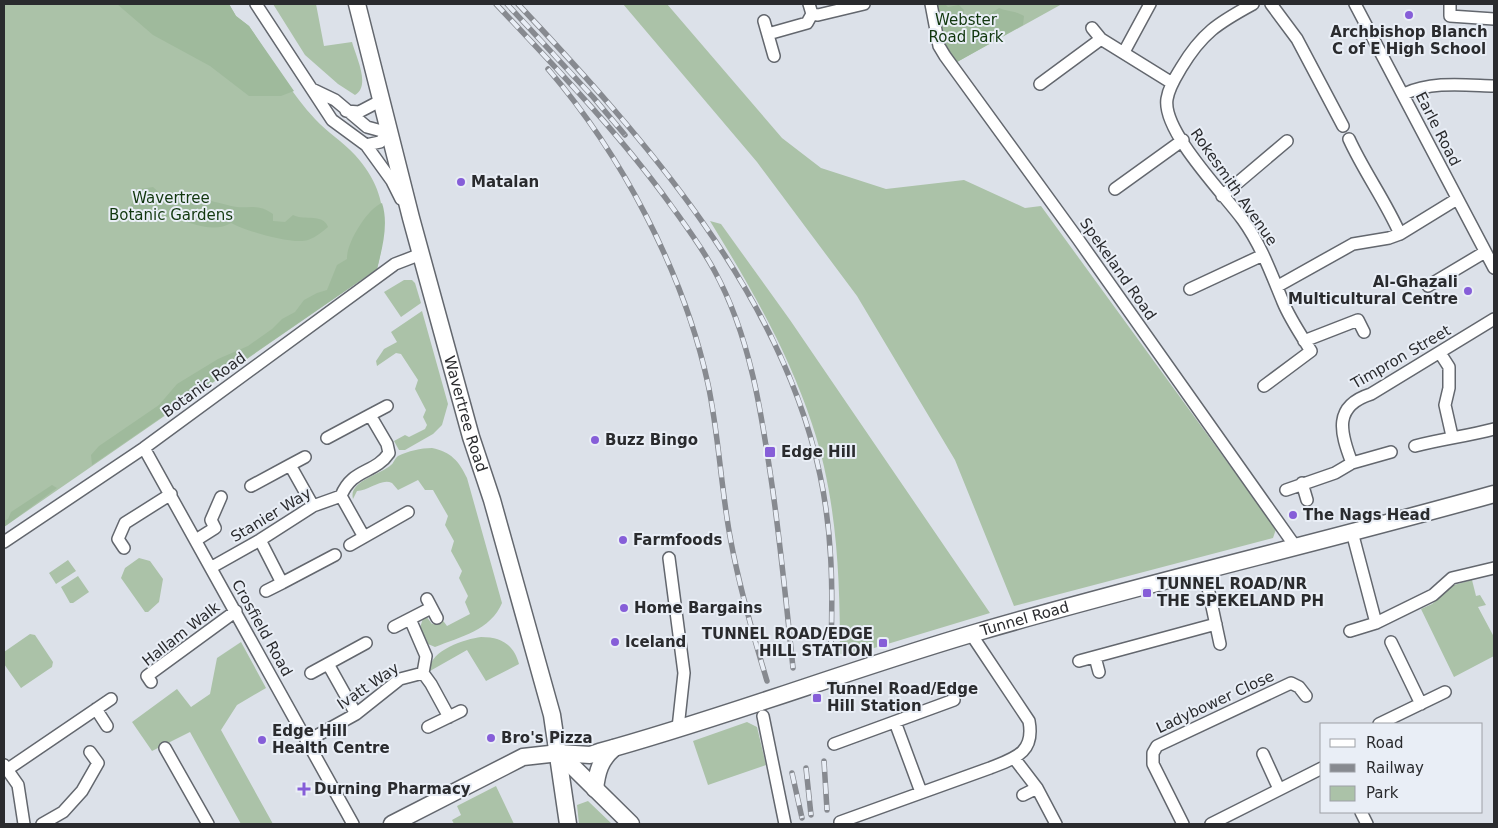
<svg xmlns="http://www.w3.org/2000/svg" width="1498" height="828" font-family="'DejaVu Sans',sans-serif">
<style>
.green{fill:#abc2a8}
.forest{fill:#9fba9c}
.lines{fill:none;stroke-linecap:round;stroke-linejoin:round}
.street-casing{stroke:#63676e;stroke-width:14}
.secondary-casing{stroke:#63676e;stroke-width:19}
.street{stroke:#fff;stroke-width:11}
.secondary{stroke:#fff;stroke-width:16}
.rail-casing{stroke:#878a90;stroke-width:5.5}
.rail{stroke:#e9eef6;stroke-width:4;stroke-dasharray:11;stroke-linecap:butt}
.poi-dot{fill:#865ed8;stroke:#e9eef6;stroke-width:2}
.labels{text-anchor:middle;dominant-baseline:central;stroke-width:4;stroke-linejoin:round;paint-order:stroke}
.park-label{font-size:15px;fill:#11370e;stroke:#e9eef6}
.poi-label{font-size:15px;font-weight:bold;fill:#2a2b2e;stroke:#e9eef6;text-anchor:start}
.street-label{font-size:15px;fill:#2a2b2e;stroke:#e9eef6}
</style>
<rect width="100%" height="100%" fill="#dce1e9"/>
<!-- green -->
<path class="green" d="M4 4H229L236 16 249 26C270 57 290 92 315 119 327 132 343 142 355 155 387 190 388 225 377 269L4 527Z
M273 4H316L324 46 352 42C356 57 371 86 355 95L338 84 305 55Z
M623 4H667L782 138 821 168 886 189 964 180 1025 208 1041 206 1276 529 1273 538 1014 606 955 460 857 296 757 162Z
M936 4H1062L957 62Z
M710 221 721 224 790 320 990 613 851 655 840 654C840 577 837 498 812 424 788 351 750 286 710 221Z
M404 280H412L415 283 421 303 401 317 384 292Z
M422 311 448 404 442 425 433 434 405 450H399L394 441 405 435 409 437 425 429 427 425 423 417 426 410 415 389 418 380 401 354 396 353 377 366 376 361 384 349 397 342 391 332Z
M432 448C451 452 459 461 467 478L502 603C491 630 460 637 435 647L428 644 420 628 423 618 426 616 432 624 441 618 447 626 470 614 465 602 468 596 459 578 462 571 451 551 454 541 445 525 448 516 433 490H425L418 480 398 490 392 483C381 478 369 491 357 491L353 499C348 481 380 475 391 465 394 463 394 459 398 456 408 451 421 448 432 448Z
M139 558 150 561 163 579 159 602 148 612H145L121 578 125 568Z
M68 560 76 571 56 584 49 573Z
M78 576 89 592 73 603H70L61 587Z
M1472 580 1476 596 1480 595 1486 605 1478 607 1494 637V656L1454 677 1421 609 1432 604 1454 585Z
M30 634 35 635 53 662 52 667 21 688 4 664V652Z
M481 637C502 637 514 645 519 664L486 681 467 650 430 671C428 651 465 639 481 637Z
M241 642 266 688 237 705 221 730 273 824H241L190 732 152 751 132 722 177 689 191 707 210 694 217 658Z
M747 722 757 727 766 765 708 785 693 741Z
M496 786 514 824H454L452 820 461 815 457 806Z
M588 801 612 824H579L577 805Z"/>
<!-- forest -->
<path class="forest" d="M117 4H229L236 16 249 26 294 91 281 96H249L210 66 153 35Z
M936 4H945L948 7 959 5 964 10 962 21H968L970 14 985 17 999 8C1008 12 1013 10 1024 16L1023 25 957 62 943 42Z
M153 187 164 197C194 196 203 199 231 206 247 210 256 202 273 214V221L285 222 293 215C305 221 323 213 328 227 322 232 316 237 308 240 293 245 246 231 231 223 212 235 187 220 166 217 154 216 143 215 131 213L129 208 140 189Z
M382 203C389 224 382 249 377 269L92 465 91 455 99 446 159 405 177 384 218 359 248 346 272 329 282 319 295 312 304 300 317 293 327 290 337 265 347 259C346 243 368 208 382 203Z
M52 485 57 488 4 527V521L8 519 11 512Z"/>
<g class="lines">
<defs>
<path id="street" d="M256 4 332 120 366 145 392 181 401 199
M931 4 939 46 945 56 1078 239 1295 546
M1253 4C1218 23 1202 33 1181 68 1175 78 1169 87 1167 99 1162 131 1224 194 1243 220 1261 245 1271 273 1283 302 1290 319 1301 335 1311 351L1264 386
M1271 4 1297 39 1343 126
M1355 4 1494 268
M1450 4V16L1494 19
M812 14 818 15 864 4
M764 21 774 56
M1092 28 1101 39 1172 83
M768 34 807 23 812 14 809 4
M1124 52 1150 4
M1040 84 1101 39
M312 89 335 100 367 127 389 133 380 142 366 145
M1404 94C1432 81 1463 85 1494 86
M346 111 359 112 380 101
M1349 139C1364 172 1385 200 1400 234
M1115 189 1183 140
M1222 196 1287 141
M1278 286 1353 244 1389 238 1400 234 1457 199
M1428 286 1485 252
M1190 289 1263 255
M1304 341 1358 320 1364 332
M1440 353 1449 367V388L1445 405 1452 436
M370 415 387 406
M1415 446C1442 439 1468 436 1494 429
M144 448 353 824
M1352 463C1340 432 1333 406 1371 394L1494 319
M290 465 305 457
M1302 483 1307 500
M251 486 290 465 313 506
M1286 490 1335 473 1352 463 1391 452
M341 496 364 537
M196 540 215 528 211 520 221 497
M260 540 282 583 335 555
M4 542 144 448 395 264 421 254
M350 545 408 512
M124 548 118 539 125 523 171 494
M669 558 684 673 678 728
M212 567 260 540 313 506 341 496C352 468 375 474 389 453L387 444 370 415 327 438
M1204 569 1220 644
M266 591 282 583
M427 599 437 618
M1376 623 1433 595 1452 578 1494 568
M394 627 431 608
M1350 631 1376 623 1352 532
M1391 642 1421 704
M1095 657 1099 672
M1079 661 1216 624
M328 664 356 714
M311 673 366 643
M423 673 431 684 449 717
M151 682 147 676 236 611
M96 709 107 726
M763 716 785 824
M895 722 921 792
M1379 724 1445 692
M428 727 461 711
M307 741 356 714 400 679 423 673 426 656 410 619
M834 744 954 700
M165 748 208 824
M1263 754 1279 789
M1014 758 1037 788 1056 824
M4 765 18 785 24 824
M8 769 111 699
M1023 795 1037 788
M1361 812 1367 824
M840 822 990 768C1015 758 1035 753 1029 721L971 634
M42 824 63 812 82 791 98 763 90 752
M1183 824 1153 764V753L1157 746 1291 683 1299 687 1306 696
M1211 824 1322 768"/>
<g id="secondary">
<path id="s1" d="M357 4 411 218 471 437 492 500 552 715 568 824"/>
<path d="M559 753 631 824"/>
<path d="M595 789C597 772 600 760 614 748"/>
<path id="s2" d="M392 824 523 757 559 753 590 755 599 752C727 717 851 669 978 632 1149 582 1323 542 1494 494"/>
</g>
</defs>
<!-- street casing -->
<use href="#street" class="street-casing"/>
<!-- secondary casing -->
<use href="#secondary" class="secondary-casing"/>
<!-- street -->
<use href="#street" class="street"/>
<!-- secondary -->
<use href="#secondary" class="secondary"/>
<defs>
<path id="rail" d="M496 4C556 68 618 132 670 204 685 225 701 246 714 270 751 337 762 416 773 492 781 550 787 609 793 668
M507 4 593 97 625 135
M518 4C642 136 782 292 820 475 832 531 833 587 831 644
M548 69C622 155 684 273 708 384 719 436 721 490 731 542 740 589 753 635 767 681
M824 761 827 810
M806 768 811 815
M792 773 802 818"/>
</defs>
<!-- rail casing -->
<use href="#rail" class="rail-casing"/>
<!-- rail -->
<use href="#rail" class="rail"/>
</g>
<!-- markers -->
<g class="poi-dot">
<circle cx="1409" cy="15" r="5"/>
<circle cx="461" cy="182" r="5"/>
<circle cx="1468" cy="291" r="5"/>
<circle cx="595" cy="440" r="5"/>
<rect x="764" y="446" width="12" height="12" rx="2.5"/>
<circle cx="1293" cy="515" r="5"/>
<circle cx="623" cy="540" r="5"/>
<rect x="1142" y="588" width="10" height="10" rx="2.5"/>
<circle cx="624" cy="608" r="5"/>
<circle cx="615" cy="642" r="5"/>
<rect x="878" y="638" width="10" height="10" rx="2.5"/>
<rect x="812" y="693" width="10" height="10" rx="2.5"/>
<circle cx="491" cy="738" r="5"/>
<circle cx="262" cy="740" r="5"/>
<path d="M301.5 781.5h5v5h5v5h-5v5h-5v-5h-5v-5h5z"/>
</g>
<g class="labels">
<!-- park labels -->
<g class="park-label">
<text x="966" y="20">Webster<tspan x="966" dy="17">Road Park</tspan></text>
<text x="171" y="198">Wavertree<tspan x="171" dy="17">Botanic Gardens</tspan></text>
</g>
<!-- poi labels -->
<g class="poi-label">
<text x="1409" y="32" text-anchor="middle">Archbishop Blanch<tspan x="1409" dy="17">C of E High School</tspan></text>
<text x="471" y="182">Matalan</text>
<text x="1458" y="282" text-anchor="end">Al-Ghazali<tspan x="1458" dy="17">Multicultural Centre</tspan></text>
<text x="605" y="440">Buzz Bingo</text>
<text x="781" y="452">Edge Hill</text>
<text x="1303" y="515">The Nags Head</text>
<text x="633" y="540">Farmfoods</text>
<text x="1157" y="584">TUNNEL ROAD/NR<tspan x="1157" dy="17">THE SPEKELAND PH</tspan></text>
<text x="634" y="608">Home Bargains</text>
<text x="873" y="634" text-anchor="end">TUNNEL ROAD/EDGE<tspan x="873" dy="17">HILL STATION</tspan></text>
<text x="625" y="642">Iceland</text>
<text x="827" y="689">Tunnel Road/Edge<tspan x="827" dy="17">Hill Station</tspan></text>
<text x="272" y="731">Edge Hill<tspan x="272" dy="17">Health Centre</tspan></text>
<text x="501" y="738">Bro's Pizza</text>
<text x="314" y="789">Durning Pharmacy</text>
</g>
<!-- street labels -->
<g class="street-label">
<text transform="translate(1438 129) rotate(63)">Earle Road</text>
<text transform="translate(1234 187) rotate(55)">Rokesmith Avenue</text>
<text transform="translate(1118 269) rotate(55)">Spekeland Road</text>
<text transform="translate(1401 357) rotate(-30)">Timpron Street</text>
<text transform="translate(204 385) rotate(-36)">Botanic Road</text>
<text stroke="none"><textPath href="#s1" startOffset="424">Wavertree Road</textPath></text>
<text transform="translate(271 515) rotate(-31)">Stanier Way</text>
<text stroke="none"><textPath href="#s2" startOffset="670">Tunnel Road</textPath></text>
<text transform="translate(262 628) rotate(61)">Crosfield Road</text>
<text transform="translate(181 634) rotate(-38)">Hallam Walk</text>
<text transform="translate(368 686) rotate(-34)">Ivatt Way</text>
<text transform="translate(1215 702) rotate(-25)">Ladybower Close</text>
</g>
</g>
<!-- border -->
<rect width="1498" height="828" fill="none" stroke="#2a2b2e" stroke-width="10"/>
<!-- legend -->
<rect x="1320" y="723" width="162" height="90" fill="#e9eef6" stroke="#9da0a6"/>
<rect x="1330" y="739" width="25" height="8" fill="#ffffff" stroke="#9da0a6"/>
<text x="1366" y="748" font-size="15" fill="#2a2b2e">Road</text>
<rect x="1330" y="764" width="25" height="8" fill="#878a90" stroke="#9da0a6"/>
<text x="1366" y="773" font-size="15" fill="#2a2b2e">Railway</text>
<rect x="1330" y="786" width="25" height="15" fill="#abc2a8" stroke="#9da0a6"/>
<text x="1366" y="798" font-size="15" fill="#2a2b2e">Park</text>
</svg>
